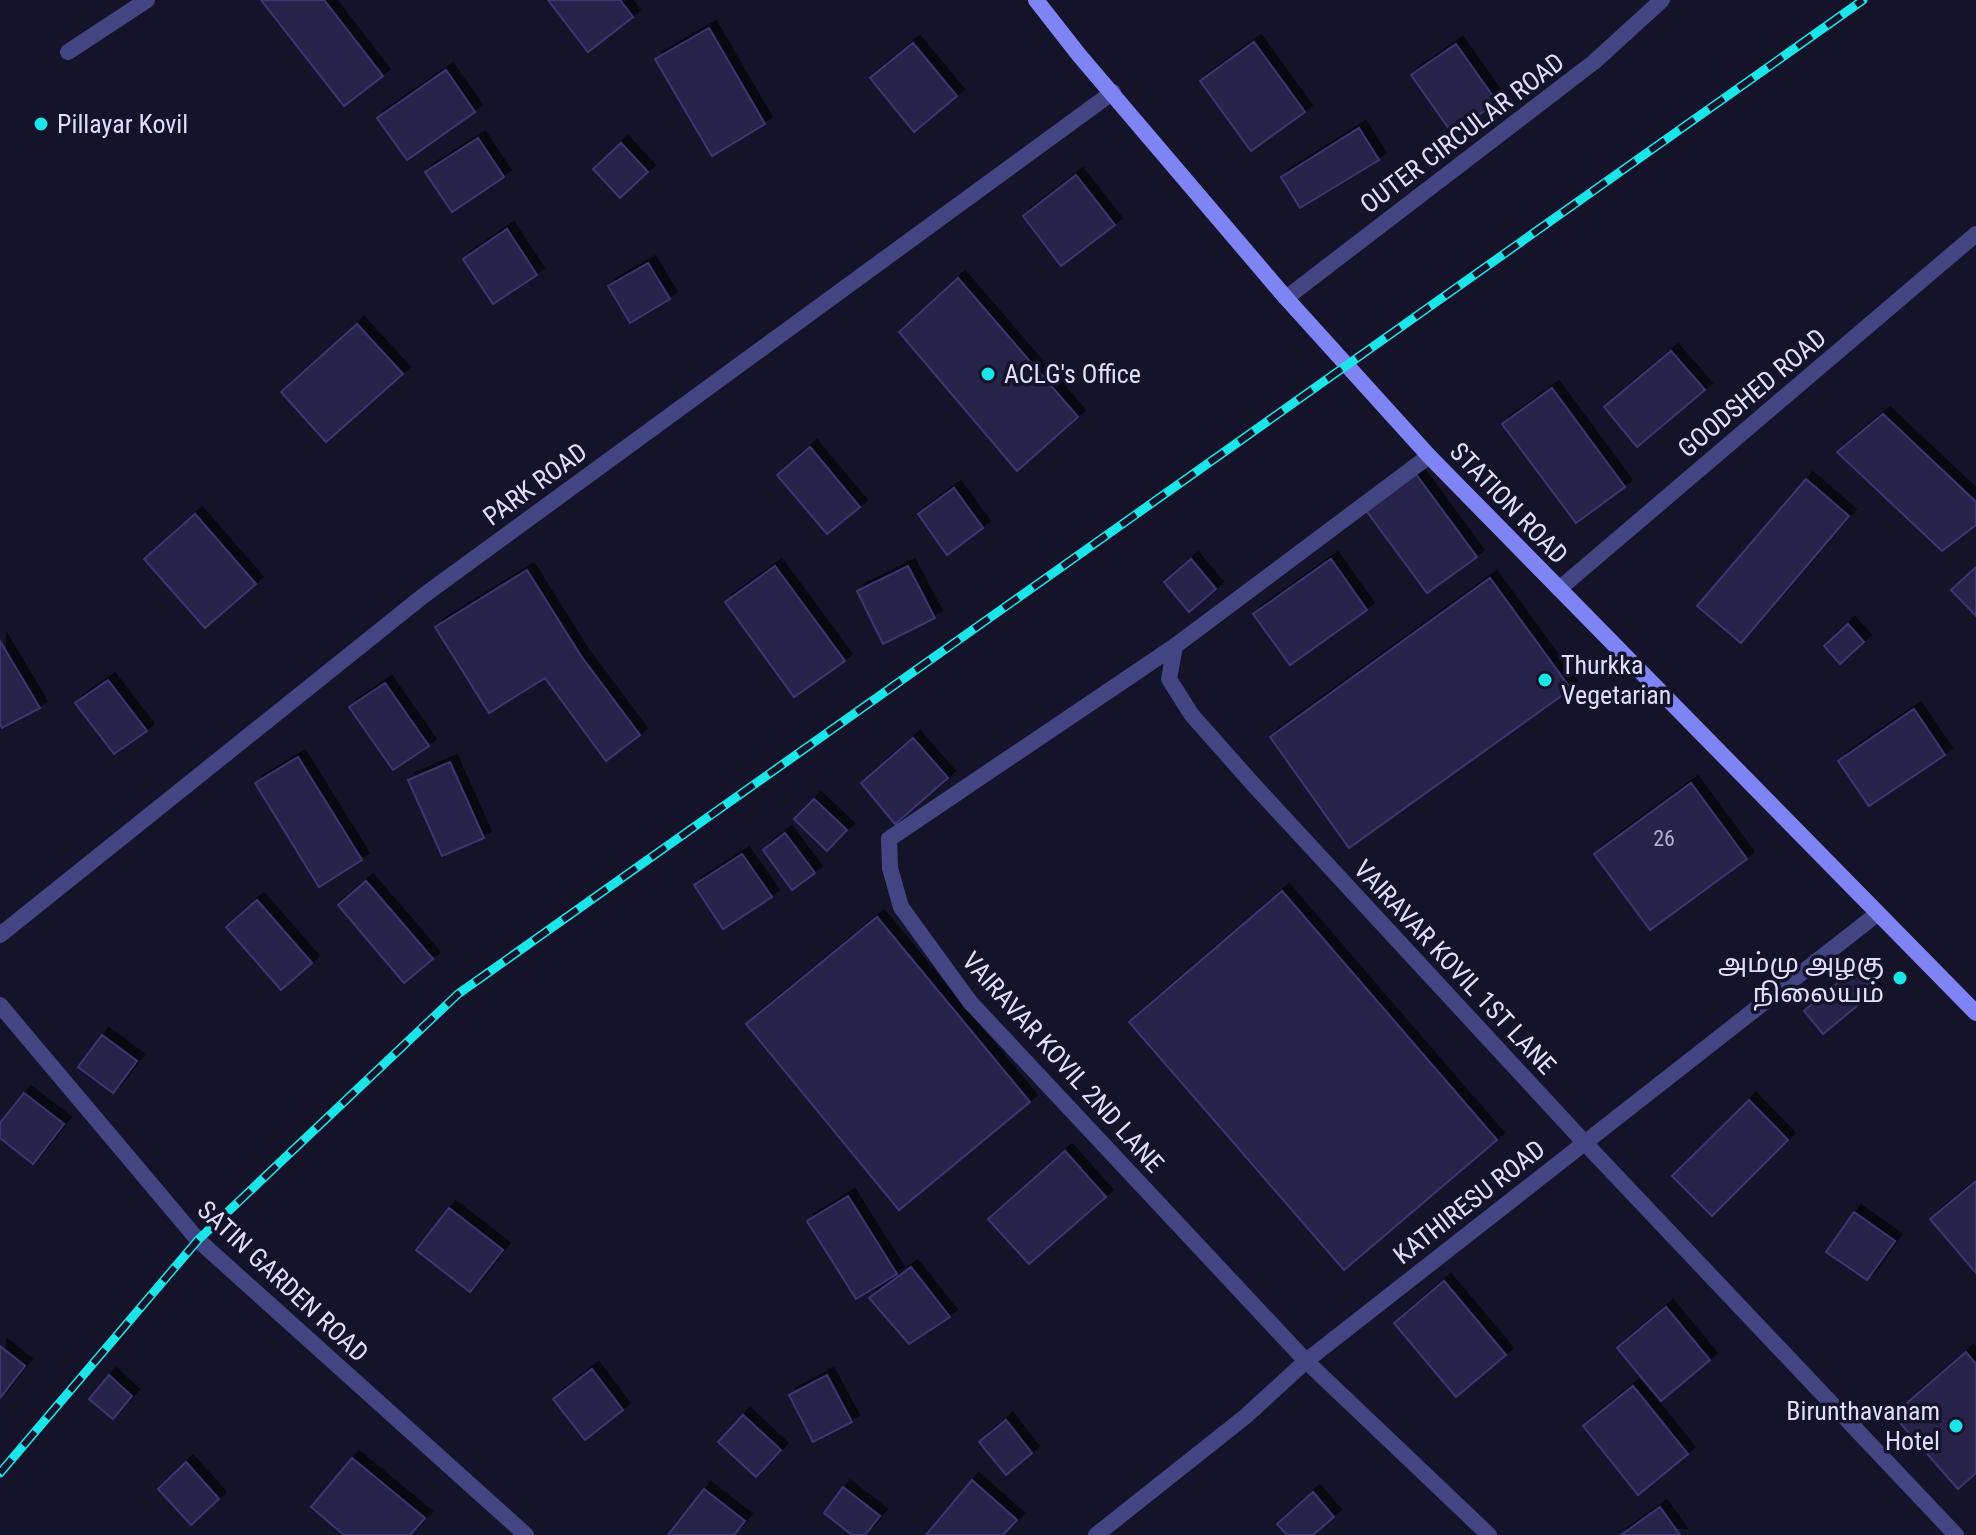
<svg xmlns="http://www.w3.org/2000/svg" width="1976" height="1535" font-family="'Roboto Condensed','Noto Sans Tamil',sans-serif">
<style>
.building{fill:#262148;stroke:#3d3572;stroke-width:2;filter:url(#shadow)}
.lines{fill:none;stroke-linecap:round;stroke-linejoin:round}
.minor{stroke:#434583;stroke-width:16}
.tertiary{stroke:#434583;stroke-width:16}
.secondary{stroke:#7e84f3;stroke-width:16}
.rail-casing{stroke:#1ce5ea;stroke-width:9}
.rail{stroke:#151329;stroke-width:6;stroke-dasharray:18;stroke-linecap:butt}
.poi-dot{fill:#1ce5ea;stroke:#151329;stroke-width:3}
.labels{text-anchor:middle;dominant-baseline:central;stroke-width:7;stroke-linejoin:round;paint-order:stroke}
.number-label{font-size:22px;fill:#b1afcf}
.poi-label{font-size:26px;fill:#dfdefc;stroke:#151329;text-anchor:start}
.street-label{font-size:26px;fill:#dfdefc;stroke:#151329}
</style>
<defs>
<filter id="shadow"><feDropShadow dx="7" dy="-7" stdDeviation="0" flood-color="#0009"/></filter>
</defs>
<rect width="100%" height="100%" fill="#151329"/>
<!-- building -->
<path class="building" d="M261 0H324L383 76 344 106Z
M548 0H620L633 17 588 52Z
M709 28 765 124 712 156 655 59Z
M1254 42 1305 112 1251 151 1200 81Z
M913 43 957 96 914 132 870 78Z
M1456 44 1497 102 1452 133 1411 75Z
M446 70 475 112 407 160 377 118Z
M1359 128 1379 160 1300 208 1281 177Z
M478 138 504 177 452 212 425 172Z
M621 143 648 172 620 198 593 169Z
M1076 175 1115 225 1061 266 1023 216Z
M507 229 537 275 493 304 463 259Z
M648 263 670 299 630 323 608 286Z
M958 278 1078 417 1017 471 899 332Z
M357 324 403 374 326 442 281 392Z
M1671 351 1705 390 1637 447 1604 407Z
M1552 388 1625 487 1576 523 1502 424Z
M1883 414 1976 502V525L1942 551 1837 452Z
M810 447 860 507 827 534 777 475Z
M1415 473 1477 557 1427 593 1365 509Z
M1806 479 1849 516 1741 643 1697 606Z
M954 488 983 528 947 555 918 514Z
M195 514 256 584 205 628 144 559Z
M1191 559 1216 589 1189 612 1164 582Z
M1331 559 1367 610 1290 665 1253 614Z
M775 566 845 661 794 697 725 602Z
M908 566 935 618 883 644 857 591Z
M1976 567V616L1951 590Z
M527 570 581 656 640 735 606 761 545 678 489 713 435 627Z
M1490 578 1571 689 1349 848 1270 737Z
M1848 624 1864 642 1840 664 1824 646Z
M0 641 40 708 2 728 0 724Z
M108 680 147 731 114 754 75 703Z
M385 683 429 746 393 770 349 707Z
M1914 709 1945 755 1869 806 1838 761Z
M913 738 948 778 895 824 861 783Z
M298 757 362 860 319 887 255 783Z
M450 762 484 838 442 856 408 780Z
M1691 783 1747 859 1650 930 1594 854Z
M814 799 847 830 827 851 794 819Z
M785 833 815 873 792 890 763 850Z
M742 854 772 897 723 929 694 885Z
M366 881 433 959 404 983 338 905Z
M1282 891 1497 1140 1344 1270 1129 1022Z
M257 900 312 963 281 990 226 927Z
M877 917 1030 1102 899 1210 746 1024Z
M1854 969 1874 992 1823 1034 1804 1011Z
M102 1035 137 1061 113 1093 78 1067Z
M24 1093 64 1124 33 1164 0 1138V1123Z
M1749 1100 1788 1140 1712 1216 1672 1176Z
M1065 1151 1106 1197 1029 1264 988 1219Z
M1976 1181V1273L1930 1219Z
M848 1196 897 1274 856 1299 807 1221Z
M449 1208 503 1250 470 1292 416 1250Z
M1854 1212 1895 1241 1867 1280 1826 1252Z
M911 1267 950 1317 909 1344 869 1298Z
M1444 1281 1506 1355 1456 1397 1394 1323Z
M1666 1307 1710 1360 1661 1401 1617 1348Z
M0 1346 25 1366 0 1398Z
M1966 1352 1976 1364V1473L1958 1489 1893 1415Z
M592 1369 623 1410 585 1440 553 1399Z
M109 1375 132 1396 113 1419 89 1399Z
M827 1375 852 1422 813 1442 789 1395Z
M1633 1386 1688 1454 1638 1495 1583 1426Z
M743 1415 781 1450 756 1477 718 1442Z
M1006 1420 1032 1453 1006 1475 979 1442Z
M352 1458 425 1518 410 1535H344L311 1507Z
M186 1462 219 1499 191 1525 158 1489Z
M972 1480 1017 1520 1003 1535H926Z
M843 1487 880 1516 865 1535H852L824 1513Z
M704 1489 745 1521 734 1535H668Z
M1313 1492 1334 1517 1313 1535H1287L1277 1524Z
M1660 1507 1680 1535H1621Z"/>
<g class="lines">
<!-- minor -->
<path class="minor" d="M68 52 147 0
M1429 456 1175 646 1169 679 1191 714 1252 783 1584 1142 1956 1535
M1559 589 1976 234
M1175 646 889 839 890 868 901 907 970 1002 1306 1361 1489 1535
M0 935 423 596 1113 92
M0 1005 198 1240 526 1535
M1096 1535 1246 1416 1306 1361 1877 914"/>
<!-- tertiary -->
<path class="tertiary" d="M1286 298 1594 62 1662 0"/>
<!-- secondary -->
<path class="secondary" d="M1036 0 1079 55 1286 298 1429 456 1976 1013"/>
<defs>
<path id="rail" d="M0 1473 198 1240 458 994 1863 0"/>
</defs>
<!-- rail casing -->
<use href="#rail" class="rail-casing"/>
<!-- rail -->
<use href="#rail" class="rail"/>
</g>
<!-- markers -->
<g class="poi-dot">
<circle cx="41" cy="124" r="8"/>
<circle cx="988" cy="374" r="8"/>
<circle cx="1545" cy="680" r="8"/>
<circle cx="1900" cy="978" r="8"/>
<circle cx="1956" cy="1426" r="8"/>
</g>
<g class="labels">
<!-- number labels -->
<g class="number-label">
<text x="1664" y="838">26</text>
</g>
<!-- poi labels -->
<g class="poi-label">
<text x="57" y="124">Pillayar Kovil</text>
<text x="1004" y="374">ACLG's Office</text>
<text x="1561" y="665">Thurkka<tspan x="1561" dy="30">Vegetarian</tspan></text>
<text x="1884" y="963" text-anchor="end">அம்மு அழகு<tspan x="1884" dy="30">நிலையம்</tspan></text>
<text x="1940" y="1411" text-anchor="end">Birunthavanam<tspan x="1940" dy="30">Hotel</tspan></text>
</g>
<!-- street labels -->
<g class="street-label">
<text transform="translate(1462 133) rotate(-37)">OUTER CIRCULAR ROAD</text>
<text transform="translate(1752 393) rotate(-40)">GOODSHED ROAD</text>
<text transform="translate(535 484) rotate(-36)">PARK ROAD</text>
<text transform="translate(1509 503) rotate(46)">STATION ROAD</text>
<text transform="translate(1455 967) rotate(47)">VAIRAVAR KOVIL 1ST LANE</text>
<text transform="translate(1063 1062) rotate(48)">VAIRAVAR KOVIL 2ND LANE</text>
<text transform="translate(1469 1202) rotate(-38)">KATHIRESU ROAD</text>
<text transform="translate(283 1281) rotate(43)">SATIN GARDEN ROAD</text>
</g>
</g>
</svg>
